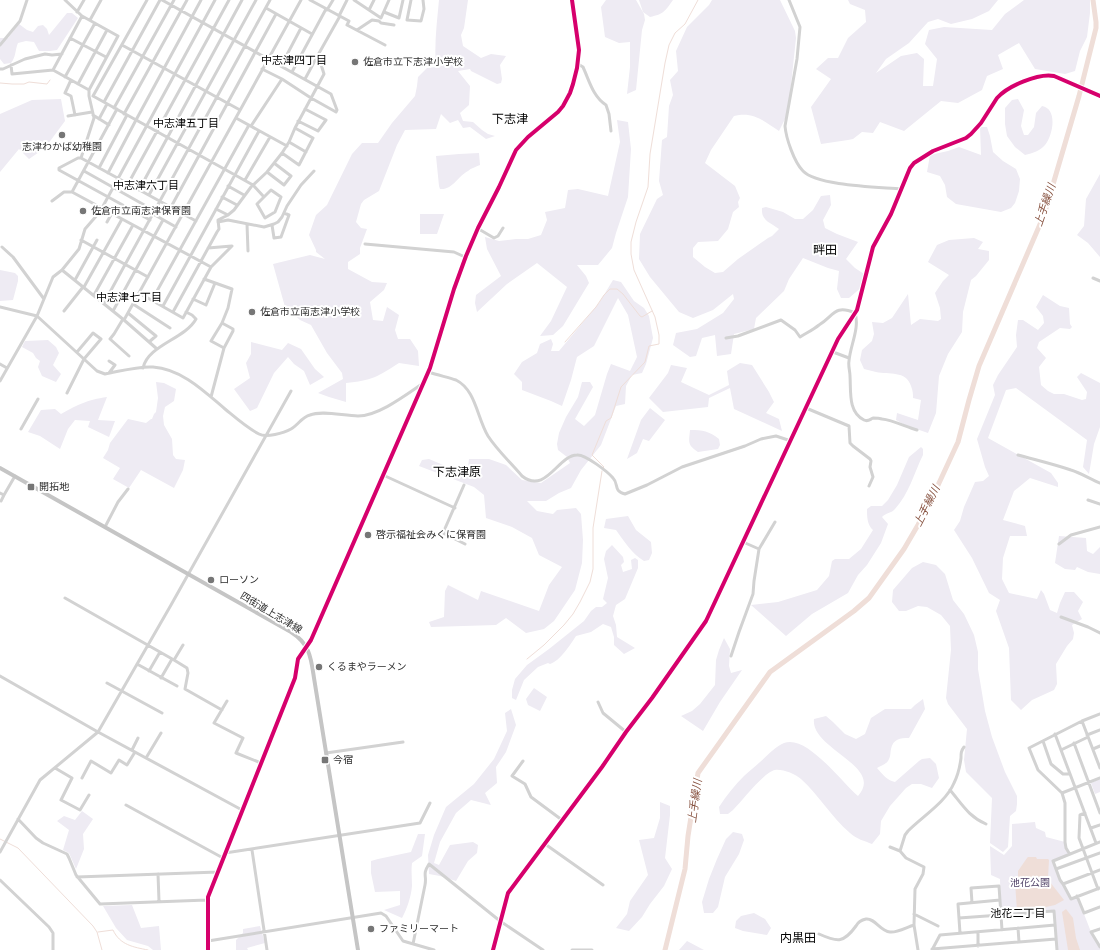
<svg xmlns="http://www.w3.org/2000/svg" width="1100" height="950" font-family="'Fira Sans Condensed','Noto Sans JP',sans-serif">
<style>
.green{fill:#eeebf3}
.water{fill:#efded8}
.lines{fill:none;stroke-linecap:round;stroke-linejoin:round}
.stream{stroke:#efded8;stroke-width:1}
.river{stroke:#efded8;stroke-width:5}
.minor{stroke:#d2d2d2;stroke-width:3}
.major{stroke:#c5c5c5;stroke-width:4}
.cycleway-casing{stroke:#fff;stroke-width:6}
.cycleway{stroke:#d6006c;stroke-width:4}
.poi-dot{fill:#767676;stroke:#fff;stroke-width:1.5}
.labels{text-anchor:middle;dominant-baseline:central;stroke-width:4;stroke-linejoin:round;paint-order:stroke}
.poi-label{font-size:10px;fill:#2d2d2d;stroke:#fff;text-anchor:start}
.street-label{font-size:10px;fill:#2d2d2d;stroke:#fff}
.park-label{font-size:10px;fill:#4d3e64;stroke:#fff}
.neighbourhood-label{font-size:11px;fill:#000;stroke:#fff}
.water-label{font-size:11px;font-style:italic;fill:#885341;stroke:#fff}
.quarter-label{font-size:12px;fill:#000;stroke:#fff}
</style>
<rect width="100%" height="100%" fill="#fff"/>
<!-- green -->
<path class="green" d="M439 0H468L464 28 461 35 463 46 481 58 491 54 506 56 500 65 502 79 501 83 497 84 471 71 470 69 458 71 470 86 469 105 460 113 463 121 473 122 482 130 488 134 495 136 486 139 470 127 463 128 458 120 450 123 441 114 436 129 405 130 397 145 379 191 364 200 361 204 356 222 361 228 367 229 360 248V254L348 262V269L372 282 387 283 384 290 370 302 373 320 383 321 387 307 399 315 395 330 398 339H410L418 351 419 366 399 363C379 376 371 381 346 383V402L329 397 318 393 343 379 342 373 327 353 311 325 300 320 285 307 273 264 310 255 325 259 316 252V250L309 235 316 215 327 205 352 154 362 143H378L392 123 415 96 417 86 418 77 427 68 436 67C434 44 437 22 439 0Z
M606 0H636L644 14 645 20 642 30 636 90 627 94 630 67V42L619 43 605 37 601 7Z
M639 0H673C665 11 664 14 650 17L643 12Z
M712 0H780L795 31 796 38 788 113 779 131C764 121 753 111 734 116L711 150 705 163 735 186 740 198 738 202 739 207 733 212 728 229 718 241 698 242 693 248V257L705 267 715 273 723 272 738 259 768 238 772 236 779 229C770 222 761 221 762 208L766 207 783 212 795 219H803L813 210 821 196 830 195 831 205 823 220 825 228 837 234 858 242 846 259 855 268 864 274 865 282 863 286 849 298H841L837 289 839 271 828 268 803 258 789 279 784 291 756 318 754 329 734 334 731 354 717 356 715 335 702 338 696 356 690 357 673 345 676 333 697 329 723 313 734 299 733 294 713 310 693 318 679 312 650 277 639 259 640 234 657 199 663 195 659 181 662 140 667 137 669 106 673 95 670 80 678 71 676 51 687 27 709 5Z
M848 0H998L989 11 972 19 951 24 938 19 928 22 909 43 886 59 876 73 901 56 917 53 924 59 923 86H933L937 59 925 44 929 30 944 27 992 30 1005 14 1024 0H1090V13L1087 37 1080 51 1075 71 1065 74 1035 69 1019 43 998 55 1003 69 987 76 982 90 958 103 941 101 904 131 880 122 873 133 862 132 853 139 848 140 821 144 811 107 831 79 816 69 828 58H838L848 38 866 22 865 10 850 4Z
M67 13H72L78 18 57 50 50 51H39L34 42 26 41 18 43C15 50 16 57 11 63L4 64 0 59V38H8L19 24 27 30 33 32 38 26 43 25 47 29 49 35Z
M61 99 65 121 45 148 29 159 19 149 0 172V114L32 100Z
M1018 99 1024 110 1021 126 1024 135H1028L1034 127 1036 113 1042 106C1058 109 1053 135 1045 145 1040 151 1033 153 1025 155L1015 147 1007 136 1005 124V108L1012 100Z
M617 120 628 122 631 149 628 197 616 233 612 248 598 265H577L586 276 589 283 563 326 553 335 540 336 551 321 567 287 537 263 507 284 477 312 475 303 476 295 501 276 487 249 485 237 499 241 516 239H528L541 235 547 220 545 212 565 208 568 190 578 189 608 196 620 142Z
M980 127H987L990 136 993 152 1003 161 1016 169 1020 179 1019 191 1015 203 1011 208 1001 212 956 204 947 197 945 185 940 176 927 172 930 155 948 151 959 147 981 155Z
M479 153 480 165C476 167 471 168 468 171 458 176 453 190 440 189L439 186 436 156 459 154Z
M1100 174V257L1088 243 1077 235 1084 226 1086 199Z
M420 214H444L437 234H420Z
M974 238 983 242 978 249 989 251V260L976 276 971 280 963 312 962 332 948 354 939 376 936 413 928 433 905 425 896 420 897 413 918 420 921 400 913 398C913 394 913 391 911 386 906 370 889 375 876 372 872 371 868 370 864 369L860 360 862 350 872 341 874 334 872 322 883 323 892 318 908 294 911 325 920 319 938 321 941 319 940 308 935 293 943 281 949 275 928 262 937 245 949 240Z
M0 270 15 273 18 276V281L13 300 0 301Z
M613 280 621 282 634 301 644 308 649 316 653 338 646 364 642 373 632 375 626 386 625 404 616 406 601 445 581 470 571 488 559 493 546 501H527L537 511 553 514 557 510 576 508 581 514 583 540 582 563 575 590 554 621 544 629 526 633 506 618 496 625 431 627 429 622 444 617 445 591 448 585 478 600 481 591 539 611 549 585 562 567 539 555 532 538 512 527 486 518 484 495 474 487 419 466 422 460 429 459 467 475 469 459H489L506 465 522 480 541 483 570 463 567 457 558 450 557 444 559 433 566 417 578 397 582 382H590L593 387 575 419 584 426 595 415 607 374 611 364 630 371 637 357 628 315 618 298 594 346 577 357 571 380 562 406 551 401 522 390V382L514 374 522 362 537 353 540 344 551 339 553 344 551 351H559L599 303Z
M1043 295 1060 306 1069 308 1070 324 1072 327 1070 329 1060 328 1039 342 1037 348 1046 358 1039 367 1041 385 1048 391 1054 394H1064L1082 400 1086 399 1087 392 1077 377 1081 373 1100 383V427L1094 444 1089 474 1083 467 1087 440 1016 388 1006 390 988 438 1051 473 1058 483V487L1030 478 1014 491 1003 520 1025 526 1027 536H1010L1003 558 1002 579 1009 593 1037 599 1041 590 1044 594 1050 610 1057 613 1060 603 1065 592H1074L1083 602 1078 611 1082 619 1072 625 1074 633 1073 639 1067 646 1056 664 1057 684 1054 690 1032 700 1021 710 1011 700 1009 648 996 611 1000 600 989 593 972 558 954 530 960 521 964 507 975 482 983 481 989 476 985 467 977 439 995 395 993 385 998 375 1017 347 1016 335 1018 320H1023L1038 330 1044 323 1043 316 1036 307Z
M48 340 56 347 59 353 53 365 61 374 56 382 42 376 38 367 40 361 36 358 33 353 22 347 25 341Z
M251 342 282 350 288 343 301 349 315 369 324 377 310 385 304 371 294 364 288 357 274 373 257 408 250 411 234 389 250 378 246 363 251 354Z
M740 363 752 365 769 392 774 402 766 413 779 419 782 431 745 414 734 409 730 388 709 398 708 407 663 412 649 398 668 373 671 365 687 368 681 382 709 395 729 385 727 371Z
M156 382 164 383 176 389 174 401 165 407 163 416 164 425 172 439 173 455 176 459 185 460 183 470 174 488 141 470 129 488 113 479 120 468 103 458 108 450 110 443 128 419 146 423 151 419H152L154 414 156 412 158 398Z
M107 397 98 420 115 421 109 437 88 427 90 421 75 420 68 429 60 449 40 436 28 432 41 410 55 409 61 414C79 404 87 400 107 397Z
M650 408 665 420 649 441 643 439 637 453 627 459 641 420Z
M690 430C703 430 709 431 719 439L720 445 718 449 698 452C687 445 689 442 690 430Z
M921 447 923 449V455C914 473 909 494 895 509 892 513 885 513 882 517L888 524 881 543 867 565 858 575 848 593 812 614 786 636 751 605 778 602 817 590 829 576 832 561 835 559H849L861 549 873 530C867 525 867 516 867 509L871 506H882L888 500 897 485 909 457Z
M628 516 636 530 651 542 652 553 649 560 644 561C632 554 624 541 616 530L604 528 606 519Z
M1059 536 1086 538 1087 551 1093 554 1100 547V574L1088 572 1077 567 1075 570 1065 569 1055 563Z
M612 545 623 557 624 562 621 565 623 572 632 569 631 560 635 558 638 560V568L625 599 616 605 613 616 616 625 617 637 635 648 624 654 614 645V637L611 627 603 624 591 632 576 636C570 645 560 661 550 664L548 663 538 667 524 680 516 700 512 698V690L515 679 527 665 549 649 584 621 591 611 596 607H602L607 603 603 599 608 578 604 559 606 551Z
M923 562 936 565 945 574 953 600 964 614 974 635 978 652V669L985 711 992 737 1005 772 1017 796V804L1016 811 1010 816 1008 847 1003 852 990 843 992 798 966 772 964 760 967 729 948 704 946 698 951 650 950 626 941 615 927 607 918 606 906 611H899L892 602 893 590 912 568Z
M724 638 730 649 729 666 731 673 742 670 720 702 703 731 681 716 692 711 700 704 715 685 716 660 719 650Z
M534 688 547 697 540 711 528 705 526 699Z
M923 699 925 709 909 738C900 738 893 739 891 749 890 754 891 756 888 761 885 765 880 766 877 768 882 774 888 781 895 782L919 761 922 759 930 758 936 764 939 778 932 788 921 784H912L906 788 890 806 881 821 880 834 872 844C865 841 856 839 850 833 831 817 819 795 801 779 795 774 783 769 775 770 764 772 742 801 733 810L728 814H720L719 807C726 796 735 785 744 776 749 771 755 767 760 762 768 755 775 747 784 743 807 734 842 783 858 796 885 766 810 749 814 719L826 716 833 722 845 734 856 739 865 734 871 718 885 709H911L915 705Z
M511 709 516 725 506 752 496 767 497 783 485 793 491 805 471 800 456 813 440 842 434 863 439 865 450 845 473 842 478 845 477 853 468 861 456 881 440 876 429 874 428 855 434 835 446 807 474 784 494 759 507 731 505 713Z
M1100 779V792L1095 794 1091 783Z
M660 802 670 806V815L665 858 672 869 664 886 650 904 642 917 629 931 616 928 627 914 630 901 648 875 639 840 654 838 660 818Z
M82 811 93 819 83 834 84 849 76 869 69 853 63 850 69 830 57 821 64 816 75 820Z
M1035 822 1036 828 1045 832 1046 837 1065 842 1069 854 1054 860 1056 869 1071 899 1077 896 1091 932 1100 947V950H1057L1054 911 1001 915 1000 879 991 875 990 846 1004 855 1012 846V824Z
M733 832 742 834 744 840 739 854 725 877 718 907 713 913H704L702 902 709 879 717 859 726 839Z
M418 834H425L422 856 412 863C411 871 412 878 412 886 411 897 407 909 402 918L384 910 400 905V891L375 892 371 873V861L378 859 411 852Z
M132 905 141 928 159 926 161 950H153L148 946 127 940 116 928 103 906Z
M754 913 765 919 771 928 767 935 743 931 735 928 736 921 741 916Z
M260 926 265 943 247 948 248 950H236V940L243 933V929Z
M687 941 704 950H679Z"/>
<!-- water -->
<path class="water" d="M1028 857H1036L1037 859H1048L1049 860 1048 878 1050 882 1064 900 1055 905 1046 907V909L1017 911 1015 882H1018V871L1027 858Z
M1066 909 1073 918 1076 938 1080 950H1068L1062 912Z"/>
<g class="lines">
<!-- stream -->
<path class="stream" d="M0 83 12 84H24L29 82 47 84 50 80
M565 342 596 307 604 295 610 289H617L623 294 640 316 642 317 652 311
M603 468 604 467 592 455 606 421 611 418 621 387 645 362 649 346 659 344V335L655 317 634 270 631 254V242L636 222 648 187 650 154 665 63 669 45 675 33 685 24 698 0
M527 659 544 645 564 625 573 614 580 602 590 582 593 569V528L602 471
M0 839 18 848 93 926 97 932 102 950
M98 932 113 930C120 945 133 947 148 950"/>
<!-- river -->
<path class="river" d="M665 950 685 869 688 836 698 773 770 672 854 611 869 598 904 549 918 525 933 496 958 442 969 400 979 366 1044 215 1079 96 1096 28V22L1093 0"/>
<!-- minor -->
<path class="minor" d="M65 0 82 16 118 36 89 90V96L94 118 81 158
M147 0 93 96 253 185 264 197
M162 0 331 94 337 110 336 112 311 98 282 79 262 69
M310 0 349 21 347 25 385 45
M354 0 381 18 389 0
M411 0 407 20 421 21 424 9 423 0
M789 0 800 27 797 59 785 126C786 138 794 162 803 171 817 186 880 187 901 189
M266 8 312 34
M327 10 333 0
M369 10 374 0
M77 12 84 0
M384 12 399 18 403 0
M82 16 53 70 89 90
M339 16 347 0
M90 20 101 0
M357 30 372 20 379 21 381 23 394 25
M70 38 106 57
M0 45 20 21 27 0
M122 45 240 110
M578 64 583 67C589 80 593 97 606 105L609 114 611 131
M11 65 12 74 53 70
M281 66 301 28
M0 69H3L25 59 45 54 52 55 62 54
M292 72 326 9
M65 77 95 23
M305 79 318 55
M71 80 65 93 71 96 75 115
M78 84 107 30
M104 102 160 0
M114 108 174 0
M124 114 187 0
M93 115 109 125
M68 116 92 112
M236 118 287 146
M99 119 107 104
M136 120 201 0
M298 121 318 131 326 120 305 109
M251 126 282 79
M289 142 306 152
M282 153 299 165 313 138 295 128
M99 168 127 115
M84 171 155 211
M267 172 284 185 291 176 274 163
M108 173 136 120
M245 180 270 137
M128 184 229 0
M228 186 244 195
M139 190 242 0
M271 190 281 197 275 212 265 218 257 204Z
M72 192 117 109
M149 195 256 0
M222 197 237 205
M52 201 64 192H72L211 267
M171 207 276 14
M216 209 228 215
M153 214 176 227
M150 220 59 170V168L78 158H81L196 221
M107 222 112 213
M218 222 228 220 264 227 274 224 278 222 282 217 287 206 301 185 314 171
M247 224 248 251
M272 225 274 238 281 237 289 215 284 213
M477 228 494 238 498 236 503 228
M81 240 148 277
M365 244 454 252 465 257
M2 247 13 257 44 299
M62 270 124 320 157 349
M1093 278 1100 281
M204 279 232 289 228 308 222 323 211 341 224 348
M75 280 97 240
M84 287 122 219
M139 293 183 318 211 267 232 246 208 248
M94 295 133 225
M193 299 206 305 215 283
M152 300 249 125
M104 303 270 0
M133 304 170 328
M163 306 259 131
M0 307 37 316 97 371 105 374C121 371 138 366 153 367 182 369 205 392 225 409 236 418 247 428 259 434 266 438 284 433 291 429 298 425 302 417 310 415 322 410 344 416 358 416 379 416 407 394 425 382
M64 311 83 287
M113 311 163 220
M173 312 217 232 219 229 218 220 228 215 234 210 251 187 267 172 282 153 289 142 295 128 324 74 318 55 340 16
M128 313 156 336 149 342
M123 319 114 334 110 339 129 356
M124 320 301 0
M726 338 738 336 781 320 795 330 800 337C806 333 813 330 819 325 834 316 834 304 855 313 860 328 850 346 849 361 848 366 850 371 850 376 851 392 848 412 864 420 868 422 869 420 873 418 875 418 879 418 882 419 893 420 906 427 917 430
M833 352 849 358
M0 364 7 368
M143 368C148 345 185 339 196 319L192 315 186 312
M429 372C437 375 447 377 456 380 476 390 477 418 488 436 497 450 511 463 522 476 546 495 558 455 577 455 585 454 608 472 613 478 619 484 613 491 625 494L647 485 682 467 745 446 761 439 776 436 791 441
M109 373 115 365 109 361
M0 381 37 316 53 277 62 270 79 249 85 229 98 214 102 208 215 0
M67 393 84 359 101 339 93 333 77 352
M211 397 224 348 233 331V329L222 323
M806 408 849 426 850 443 853 446 870 459 871 461 870 467 873 477 869 486
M21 429 38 399
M1018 455C1036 460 1053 464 1071 470 1081 473 1090 479 1100 483
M383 475 455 508
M464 485 443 533 465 544
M0 493 4 495 1 501
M4 495 15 476
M1088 500 1100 504
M105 527 118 502 128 489
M743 542 759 549
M1059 544 1071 535 1100 527
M65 598 174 660 183 645
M1061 617 1088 627 1100 633
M731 656 739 632 753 594 754 581 759 549 775 522
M174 660 187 668 188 673 185 689 222 710
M137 664 177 686
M149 671 160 652
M0 676 98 732 242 810
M161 678 172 659
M107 683 162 713
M227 701 214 723 243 738 236 753 261 763
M598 702 603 713 626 732
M1082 721 1100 768
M1055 734 1096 843
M1087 735 1100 730
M1043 741 1051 764 1063 774H1070
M1074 743 1100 813
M1093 749 1100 746
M132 750 138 738
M1061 750 1088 737
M326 753 403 742
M146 758 161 733
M523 761 512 776 525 784 531 797 562 820
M55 768 72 778 61 800 80 810 89 795
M82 778 91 761 111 773 119 760 127 765 135 752
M950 790C962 804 968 816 986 824
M1062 793 1100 778
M126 805 223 858
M1085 813 1080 815 1079 838 1098 889
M18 819 36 838 43 843 67 854 69 858 76 875 100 904 207 900
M1091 828 1100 825
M1100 842 1053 861 1060 880 1063 884 1071 899 1100 888
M545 844 603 885
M890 847 900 851 906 858 924 867 923 874 915 889 914 925 918 950
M252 850 267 950
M900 851 905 835 908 831C923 816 946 802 954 783 958 775 960 766 961 758 961 753 961 751 964 747
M0 852 40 780 98 732 171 605 291 391
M225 853 420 823 430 803
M1069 853 1066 848 1065 842V803L1062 793 1038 770 1029 748 1082 721 1100 714
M1056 869 1100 853
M158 874 159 901
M77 877 218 872
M0 880 49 927 53 933V950
M1063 884 1100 870
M1077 896 1084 913 1100 907
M972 903 971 888 999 886 1002 930
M914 914 938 926
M959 918 1054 911 1057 950
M1018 928 1019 942
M1100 929 1091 932 1100 947
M978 932V946
M960 933 958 904 1000 900
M819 934C837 942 843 944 856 926 858 922 861 920 866 919 875 918 880 931 890 932 897 933 907 927 914 925
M208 941 381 913 386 916 403 941 434 950
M413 944C417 924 421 905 425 885 427 875 422 875 429 864L500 921 543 950
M932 949 1056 939
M208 950V897L295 678 298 659 311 640 430 368 454 289 466 256 478 228 499 187 516 150 528 137 558 112 563 106 570 93 573 84 577 68 579 50 572 0
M493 950 508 893 602 767 626 732 652 698 706 621 838 339 857 310 873 247 891 214 910 168 914 163 933 151 966 138 971 134 981 123 997 98C1008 86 1038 73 1054 76L1100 96
M572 950H592
M932 950 940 935 1055 925"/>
<!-- major -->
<path class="major" d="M0 468 291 632C310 644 311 658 314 678L358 950"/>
<defs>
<path id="cycleway" d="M208 950V897L295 678 298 659 311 640 430 368 454 289 466 256 478 228 499 187 516 150 528 137 558 112 563 106 570 93 573 84 577 68 579 50 572 0
M493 950 508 893 602 767 626 732 652 698 706 621 838 339 857 310 873 247 891 214 910 168 914 163 933 151 966 138 971 134 981 123 997 98C1008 86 1038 73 1054 76L1100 96"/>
</defs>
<!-- cycleway casing -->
<use href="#cycleway" class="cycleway-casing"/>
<!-- cycleway -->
<use href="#cycleway" class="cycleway"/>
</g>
<!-- markers -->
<g class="poi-dot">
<circle cx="355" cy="62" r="4"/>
<circle cx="62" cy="135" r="4"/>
<circle cx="83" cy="211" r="4"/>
<circle cx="252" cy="312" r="4"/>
<rect x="27" y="483" width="8" height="8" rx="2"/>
<circle cx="368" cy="535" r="4"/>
<circle cx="211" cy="580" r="4"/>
<circle cx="319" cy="667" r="4"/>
<rect x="321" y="756" width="8" height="8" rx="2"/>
<circle cx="371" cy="929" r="4"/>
</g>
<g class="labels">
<!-- poi labels -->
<g class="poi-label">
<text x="363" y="62">佐倉市立下志津小学校</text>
<text x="62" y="147" text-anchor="middle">志津わかば幼稚園</text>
<text x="91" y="211">佐倉市立南志津保育園</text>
<text x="260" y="312">佐倉市立南志津小学校</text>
<text x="39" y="487">開拓地</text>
<text x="376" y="535">啓示福祉会みくに保育園</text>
<text x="219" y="580">ローソン</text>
<text x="327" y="667">くるまやラーメン</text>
<text x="333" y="760">今宿</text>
<text x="379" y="929">ファミリーマート</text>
</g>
<!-- street labels -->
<g class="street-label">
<text transform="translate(271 613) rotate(31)">四街道上志津線</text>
</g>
<!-- park labels -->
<g class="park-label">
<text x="1030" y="883">池花公園</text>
</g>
<!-- neighbourhood labels -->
<g class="neighbourhood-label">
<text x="294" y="60">中志津四丁目</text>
<text x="186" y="123">中志津五丁目</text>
<text x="146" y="185">中志津六丁目</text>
<text x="129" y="297">中志津七丁目</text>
<text x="1018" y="913">池花二丁目</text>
</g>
<!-- water labels -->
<g class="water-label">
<text transform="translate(1045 205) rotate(-71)">上手繰川</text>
<text transform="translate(927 506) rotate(-63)">上手繰川</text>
<text transform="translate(695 801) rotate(-82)">上手繰川</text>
</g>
<!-- quarter labels -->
<g class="quarter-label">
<text x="510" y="119">下志津</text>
<text x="825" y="250">畔田</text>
<text x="457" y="472">下志津原</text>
<text x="798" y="938">内黒田</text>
</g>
</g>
</svg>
